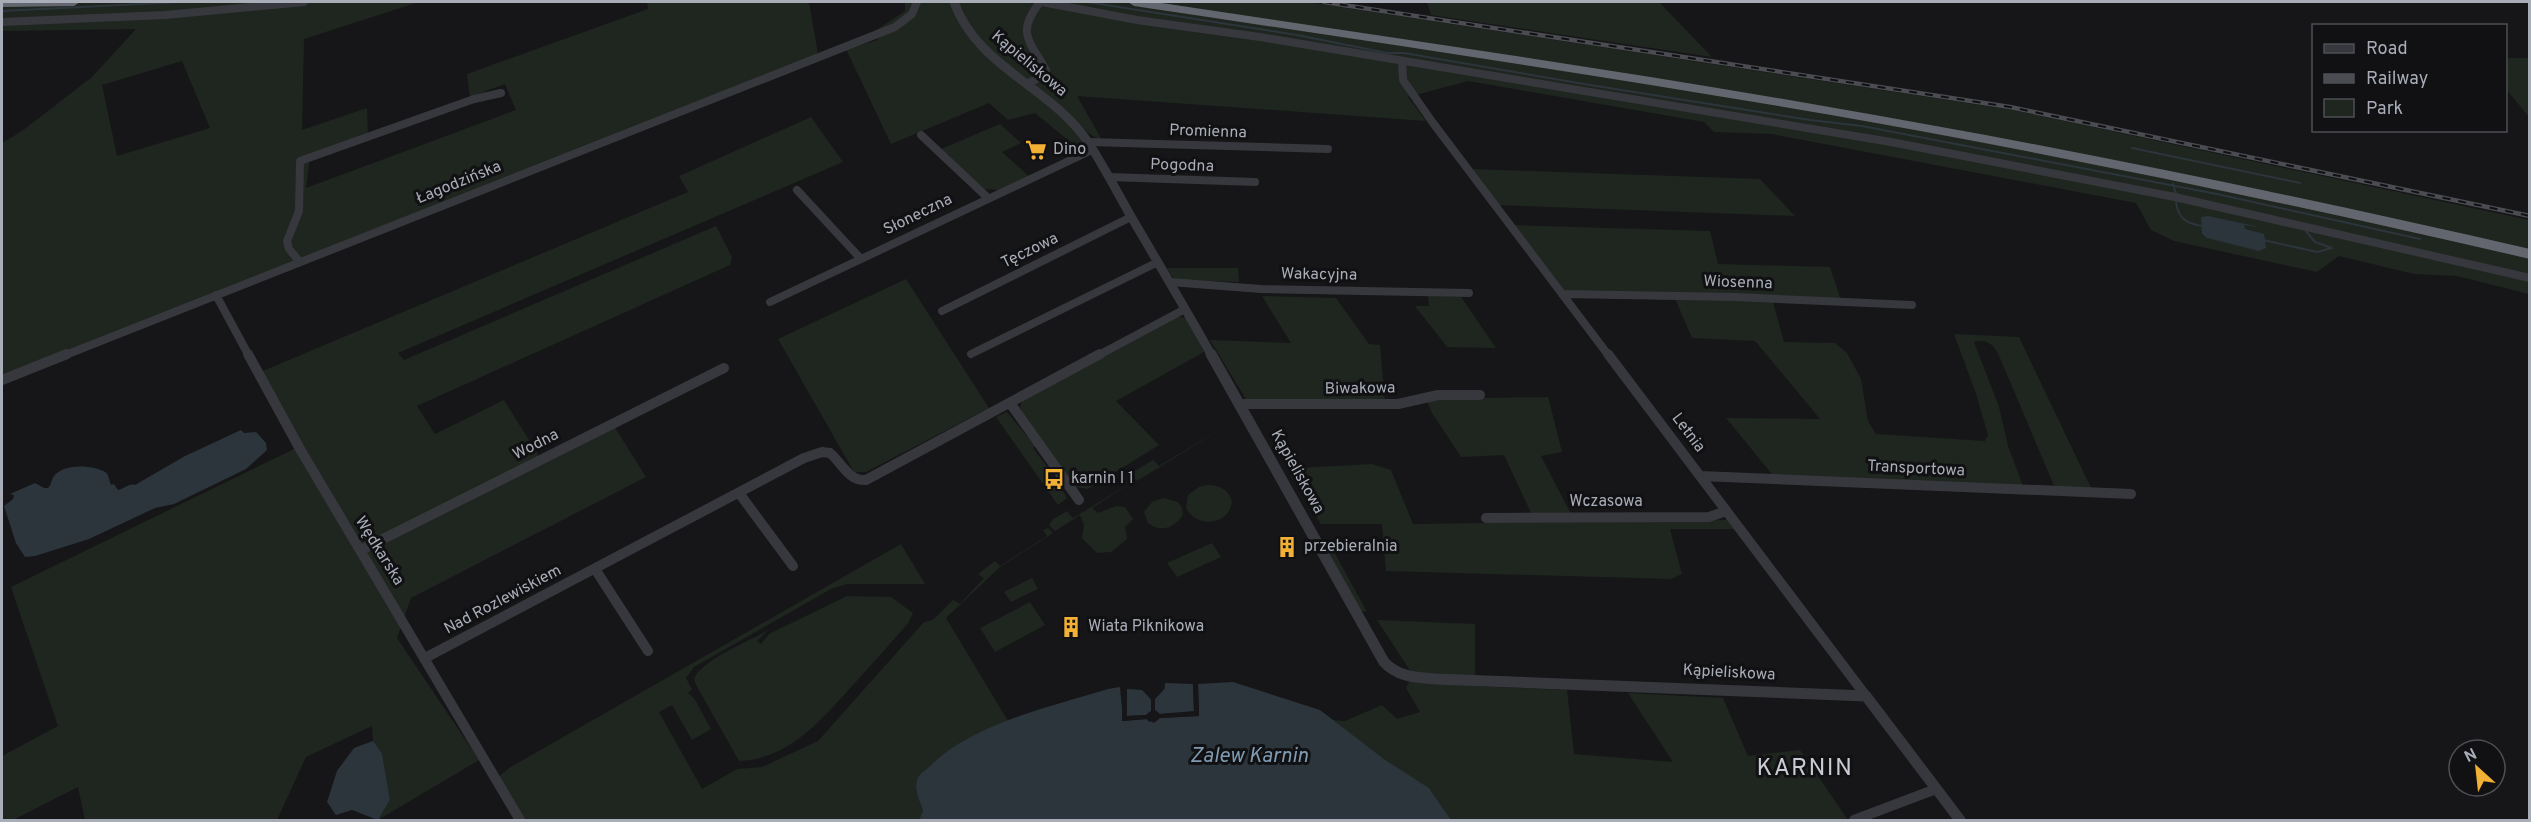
<svg xmlns="http://www.w3.org/2000/svg" width="2531" height="822" font-family="Overpass,sans-serif">
<style>
.green{fill:#1e261f;fill-rule:evenodd}
.water{fill:#2c353c}
.pier{fill:#161618;fill-rule:evenodd}
.lines{fill:none;stroke-linecap:round;stroke-linejoin:round}
.stream{stroke:#2c353c;stroke-width:2}
.minor-far1{stroke:#37383d;stroke-width:8}
.minor{stroke:#37383d;stroke-width:10}
.tertiary-far1{stroke:#37383d;stroke-width:9}
.tertiary{stroke:#37383d;stroke-width:11}
.motorway{fill:#63666e;fill-rule:evenodd}
.rail-casing{stroke:#4a4c52;stroke-width:4.5}
.rail{stroke:#111113;stroke-width:2;stroke-dasharray:8;stroke-linecap:butt}
.labels{text-anchor:middle;dominant-baseline:central;stroke-width:6;stroke-linejoin:round;paint-order:stroke}
.street-label{font-size:16px;fill:#a8adb8;stroke:#111113}
.poi-label{font-size:16px;fill:#a8adb8;stroke:#111113;text-anchor:start}
.near-water-label{font-size:21px;font-style:italic;fill:#7f9bb3;stroke:#111113}
.near-quarter-label{font-size:24px;letter-spacing:1.5px;fill:#c9ccd4;stroke:#111113}
</style>
<rect width="100%" height="100%" fill="#161618"/>
<!-- green -->
<path class="green" d="M2 2H419L304 39 302 130 367 108 368 135 310 157 306 188 516 110 505 84 470 97 467 74 648 9 647 2H809L818 54 2 377V143L22 131 92 77 136 29 2 31ZM182 61 210 128 117 156 102 85Z
M905 2H1307L2012 110 2529 220V294L2457 276 2414 274 2339 256 2317 272 2174 241 2151 230 2136 203 1772 134 1714 132 1704 122 1468 81 1408 97 1426 121 1077 96 1102 140C1091 139 1066 112 1055 104L1085 144 1080 150 1035 113 1008 120 989 103 891 144 846 49 878 40 872 33 905 11Z
M1427 2H1659L1712 57 1431 15Z
M2506 58H2529V117L2506 89Z
M811 117 843 162 398 353 404 360 716 226 732 257 730 265 417 406 435 434 504 400 539 456 611 421 646 477 411 598 397 638 479 760 378 820 390 800 382 753 373 741 372 726 306 757 277 820H85L78 787 13 820H2V756L58 726 11 587 298 447 258 373 688 192 679 176Z
M1000 124 1021 143 1002 152 1029 176 1000 190 984 189 941 149Z
M1470 169 1760 179 1795 216 1496 205Z
M1511 225 1710 231 1718 264 1830 267 1842 303 1773 302 1784 342 1835 343 1847 353 1861 379 1868 421 1876 434 1985 441 1988 435 1976 394 1954 334 2019 337 2092 490 2055 488 2000 358C1995 346 1988 338 1974 342L1999 407 2008 446 2025 491 1776 479 1726 418 1820 419 1755 341 1692 338 1674 296 1565 295Z
M1167 268H1238L1239 282 1179 280 1173 278Z
M906 279 989 408 866 472H854L778 339Z
M1262 296 1336 298 1369 344 1380 345 1385 401H1247L1210 340 1291 343Z
M1428 296 1461 297 1496 348 1447 347 1415 306H1429Z
M1177 316 1188 319 1204 352 1116 401 1159 445 1088 489 1075 487 1022 412 1020 406 1023 400Z
M1548 397 1562 452 1541 456 1571 514 1532 515 1504 455 1461 457 1432 413 1426 399Z
M1007 412 1035 446 1033 448 1051 472 1047 475 1056 485 1059 484 1067 498 1058 505 996 417Z
M1233 422 1137 481 1131 473 1153 460 1159 466Z
M1372 464 1391 470 1413 524 1727 520 1735 529H1670L1682 574 1671 579 1386 571 1382 524H1321L1290 475 1298 468Z
M1134 481 1092 508 1098 513 1116 506 1125 507 1133 519 1125 527 1127 539 1111 552 1097 553 1082 538 1084 525 1080 515 1055 531 1049 525 1053 519 1067 511 1073 518Z
M1207 485C1219 485 1229 489 1232 502 1229 526 1196 528 1186 508L1188 495 1199 487Z
M1163 498 1178 502 1182 508 1183 515C1174 528 1161 533 1148 523L1144 512 1152 502Z
M1048 528 1053 533 1000 567 946 618 1008 721 966 740 916 791 923 812 919 820H514L492 782 509 768 901 544 925 584H847L831 589 694 667 686 678 692 689 688 693 694 698 711 729 692 740 672 705 659 712 702 789 737 769 762 767 818 741 924 622 933 620 953 600 960 604 984 578 978 574 995 561 1000 566 1047 536 1043 530Z
M1212 543 1221 557 1177 577 1167 563Z
M1332 548 1367 612 1361 611 1327 550Z
M1032 578 1038 589 1011 602 1004 592Z
M847 596 891 597 913 613 909 622C891 643 872 664 854 684 822 719 790 759 739 761L695 683 694 678C704 659 748 642 768 630L757 641 761 644 769 634Z
M1030 602 1045 625 995 652 980 628Z
M1377 620 1475 624V686L1567 690 1574 754 1673 762 1628 693 1723 698 1748 756 1800 750 1848 820H1451L1429 788 1384 759 1332 720 1345 721 1382 705 1397 719 1420 712 1406 688 1413 675Z"/>
<!-- water -->
<path class="water" d="M2208 216 2260 227 2244 225 2245 229 2264 234 2266 248 2259 251 2207 238 2202 234 2201 217Z
M241 430 244 433 256 432 266 443 267 450 246 469 174 504 155 508 89 539 35 556 25 557 16 543 4 506 13 499 14 495 10 494 35 483 44 488H48C52 484 51 480 54 476 64 463 93 465 105 472 109 474 109 480 111 485L114 484 118 490C124 489 129 483 135 485L185 456Z
M1233 682 1320 710 1384 759 1429 788 1451 820H919L923 811C920 801 912 788 919 776 921 773 926 770 929 767 973 723 1050 707 1108 689L1120 687 1123 721 1147 719 1149 722 1159 718 1199 716 1198 684Z
M1165 683 1193 684 1194 712 1160 714 1155 711V699L1164 689Z
M1140 688 1151 699V711L1146 715 1127 716V689Z
M373 741 382 753 390 800 378 820 352 810 336 815 327 802 337 771 354 748Z"/>
<!-- pier -->
<path class="pier" d="M1200 680 1198 684 1199 716 1160 718 1154 723 1146 719 1122 721V689L1120 684 1124 688 1143 686 1152 697 1164 681 1165 688 1155 699V710L1160 714 1194 711 1193 685 1190 681 1195 682ZM1127 689 1144 690 1151 700V711L1146 715 1127 716Z"/>
<g class="lines">
<!-- stream -->
<path class="stream" d="M1087 2 1297 35 1387 53H1404L1590 85 1810 120 1862 126 2217 194 2420 239
M2 11 180 2
M2132 148 2300 183
M2173 184 2176 194
M2176 202C2178 219 2187 224 2203 226
M2263 240 2317 252 2332 248 2315 242 2306 231"/>
<!-- minor-far1 -->
<path class="minor-far1" d="M1042 2 1137 20 1260 37 1891 142 2175 197 2530 278
M2 22 165 15 304 2
M1402 61 1403 80 1433 123 1609 356
M1027 84 1046 74V70C1029 40 1016 33 1040 2
M921 135 988 198
M1088 142 1328 149
M1109 177 1255 182
M797 190 861 259
M300 262 289 249 287 241 299 211 300 161 474 99 501 93
M1170 282 1261 289 1469 293
M1562 294 1736 297 1912 305
M216 295 249 356
M770 302 1092 150
M942 311 1131 217
M971 354 1158 262
M63 356 895 27 912 14 917 2
M1097 356 1185 309"/>
<!-- minor -->
<path class="minor" d="M248 354 300 449 520 820
M1608 354 1866 696
M2 380 67 354
M1010 403 1079 500
M1240 404H1398L1438 395H1480
M1700 476 2131 494
M739 493 793 566
M1486 518 1709 517 1726 511
M361 550 724 368
M595 569 648 651
M425 658 804 458 822 452 830 453C842 463 848 481 866 480L1100 354
M1854 820 1936 789"/>
<!-- tertiary-far1 -->
<path class="tertiary-far1" d="M954 2C977 67 1051 87 1088 142 1103 165 1116 190 1129 213 1157 261 1185 308 1212 356"/>
<!-- tertiary -->
<path class="tertiary" d="M1211 354 1384 662C1398 677 1415 677 1435 679L1866 696 1960 820"/>
<!-- motorway -->
<path class="motorway" d="M2 2H80L74 6 2 7Z
M1128 2H1155C1381 36 1609 68 1835 108 2067 148 2299 196 2530 249V259C2298 205 2065 156 1831 115 1600 75 1367 41 1134 6Z"/>
<defs>
<path id="rail" d="M1324 2 2010 107 2530 216"/>
</defs>
<!-- rail casing -->
<use href="#rail" class="rail-casing"/>
<!-- rail -->
<use href="#rail" class="rail"/>
</g>
<!-- icons -->
<defs>
<symbol id="supermarket-bare" viewBox="-9 -9 18 18"><path d="M-6-5.5h2.5l.6 2H6L4.5 2H-2.5L-4.4-4H-6ZM-1.5 3.2a1.3 1.3 0 1 0 .1 0ZM3 3.2a1.3 1.3 0 1 0 .1 0Z" fill="#f2b134" stroke="#111113" stroke-width="2.5" paint-order="stroke"/></symbol>
<symbol id="bus-bare" viewBox="-9 -9 18 18"><path d="M-5-6H5V4H4V6H2V4H-2V6H-4V4H-5ZM-3.5-4V0h7V-4ZM-3.5 1.2v1.5H-2V1.2ZM2 1.2v1.5H3.5V1.2Z" fill="#f2b134" stroke="#111113" stroke-width="2.5" paint-order="stroke"/></symbol>
<symbol id="building-bare" viewBox="-9 -9 18 18"><path d="M-4-6H4V6H1V3H-1V6H-4ZM-2.5-4.3h1.7v1.8h-1.7ZM.8-4.3h1.7v1.8H.8ZM-2.5-1h1.7V.8h-1.7ZM.8-1h1.7V.8H.8Z" fill="#f2b134" stroke="#111113" stroke-width="2.5" paint-order="stroke"/></symbol>
</defs>
<g fill-rule="evenodd">
<use href="#supermarket-bare" x="1021" y="135" width="30" height="30"/>
<use href="#bus-bare" x="1039" y="464" width="30" height="30"/>
<use href="#building-bare" x="1272" y="532" width="30" height="30"/>
<use href="#building-bare" x="1056" y="612" width="30" height="30"/>
</g>
<g class="labels">
<!-- street labels -->
<g class="street-label">
<text transform="translate(1029 64) rotate(40)">Kąpieliskowa</text>
<text transform="translate(1208 132) rotate(2)">Promienna</text>
<text transform="translate(1182 166) rotate(2)">Pogodna</text>
<text transform="translate(459 183) rotate(-22)">Łagodzińska</text>
<text transform="translate(918 215) rotate(-26)">Słoneczna</text>
<text transform="translate(1030 251) rotate(-26)">Tęczowa</text>
<text transform="translate(1319 275) rotate(1)">Wakacyjna</text>
<text transform="translate(1738 283) rotate(2)">Wiosenna</text>
<text transform="translate(1360 389) rotate(-1)">Biwakowa</text>
<text transform="translate(1688 433) rotate(53)">Letnia</text>
<text transform="translate(536 445) rotate(-27)">Wodna</text>
<text transform="translate(1916 469) rotate(3)">Transportowa</text>
<text transform="translate(1297 472) rotate(61)">Kąpieliskowa</text>
<text x="1606" y="502">Wczasowa</text>
<text transform="translate(379 551) rotate(58)">Wędkarska</text>
<text transform="translate(503 600) rotate(-28)">Nad Rozlewiskiem</text>
<text transform="translate(1729 673) rotate(3)">Kąpieliskowa</text>
</g>
<!-- poi labels -->
<g class="poi-label">
<text x="1053" y="150">Dino</text>
<text x="1071" y="479">karnin I 1</text>
<text x="1304" y="547">przebieralnia</text>
<text x="1088" y="627">Wiata Piknikowa</text>
</g>
<!-- near-water labels -->
<g class="near-water-label">
<text x="1249" y="756">Zalew Karnin</text>
</g>
<!-- near-quarter labels -->
<g class="near-quarter-label">
<text x="1805" y="769">KARNIN</text>
</g>
</g>
<!-- border -->
<rect width="2531" height="822" fill="none" stroke="#a8adb8" stroke-width="6"/>
<!-- legend -->
<rect x="2312" y="24" width="195" height="108" fill="#111113" stroke="#4d4f55" stroke-width="1.5"/>
<rect x="2324" y="44" width="30" height="9" fill="#37383d" stroke="#4d4f55" stroke-width="1.5"/>
<text x="2366" y="54" font-size="18" fill="#a8adb8">Road</text>
<rect x="2324" y="74" width="30" height="9" fill="#4a4c52" stroke="#4d4f55" stroke-width="1.5"/>
<text x="2366" y="84" font-size="18" fill="#a8adb8">Railway</text>
<rect x="2324" y="99" width="30" height="18" fill="#1e261f" stroke="#4d4f55" stroke-width="1.5"/>
<text x="2366" y="114" font-size="18" fill="#a8adb8">Park</text>
<!-- north arrow -->
<g transform="translate(2477 768) rotate(333)"><circle r="28" fill="#111113" stroke="#4d4f55" stroke-width="1.5"/>
<path d="M0-4.5L10 22L0 15L-10 22Z" fill="#f2b134"/>
<text y="-9" font-size="16" font-weight="bold" text-anchor="middle" fill="#a8adb8">N</text>
</g>
</svg>
